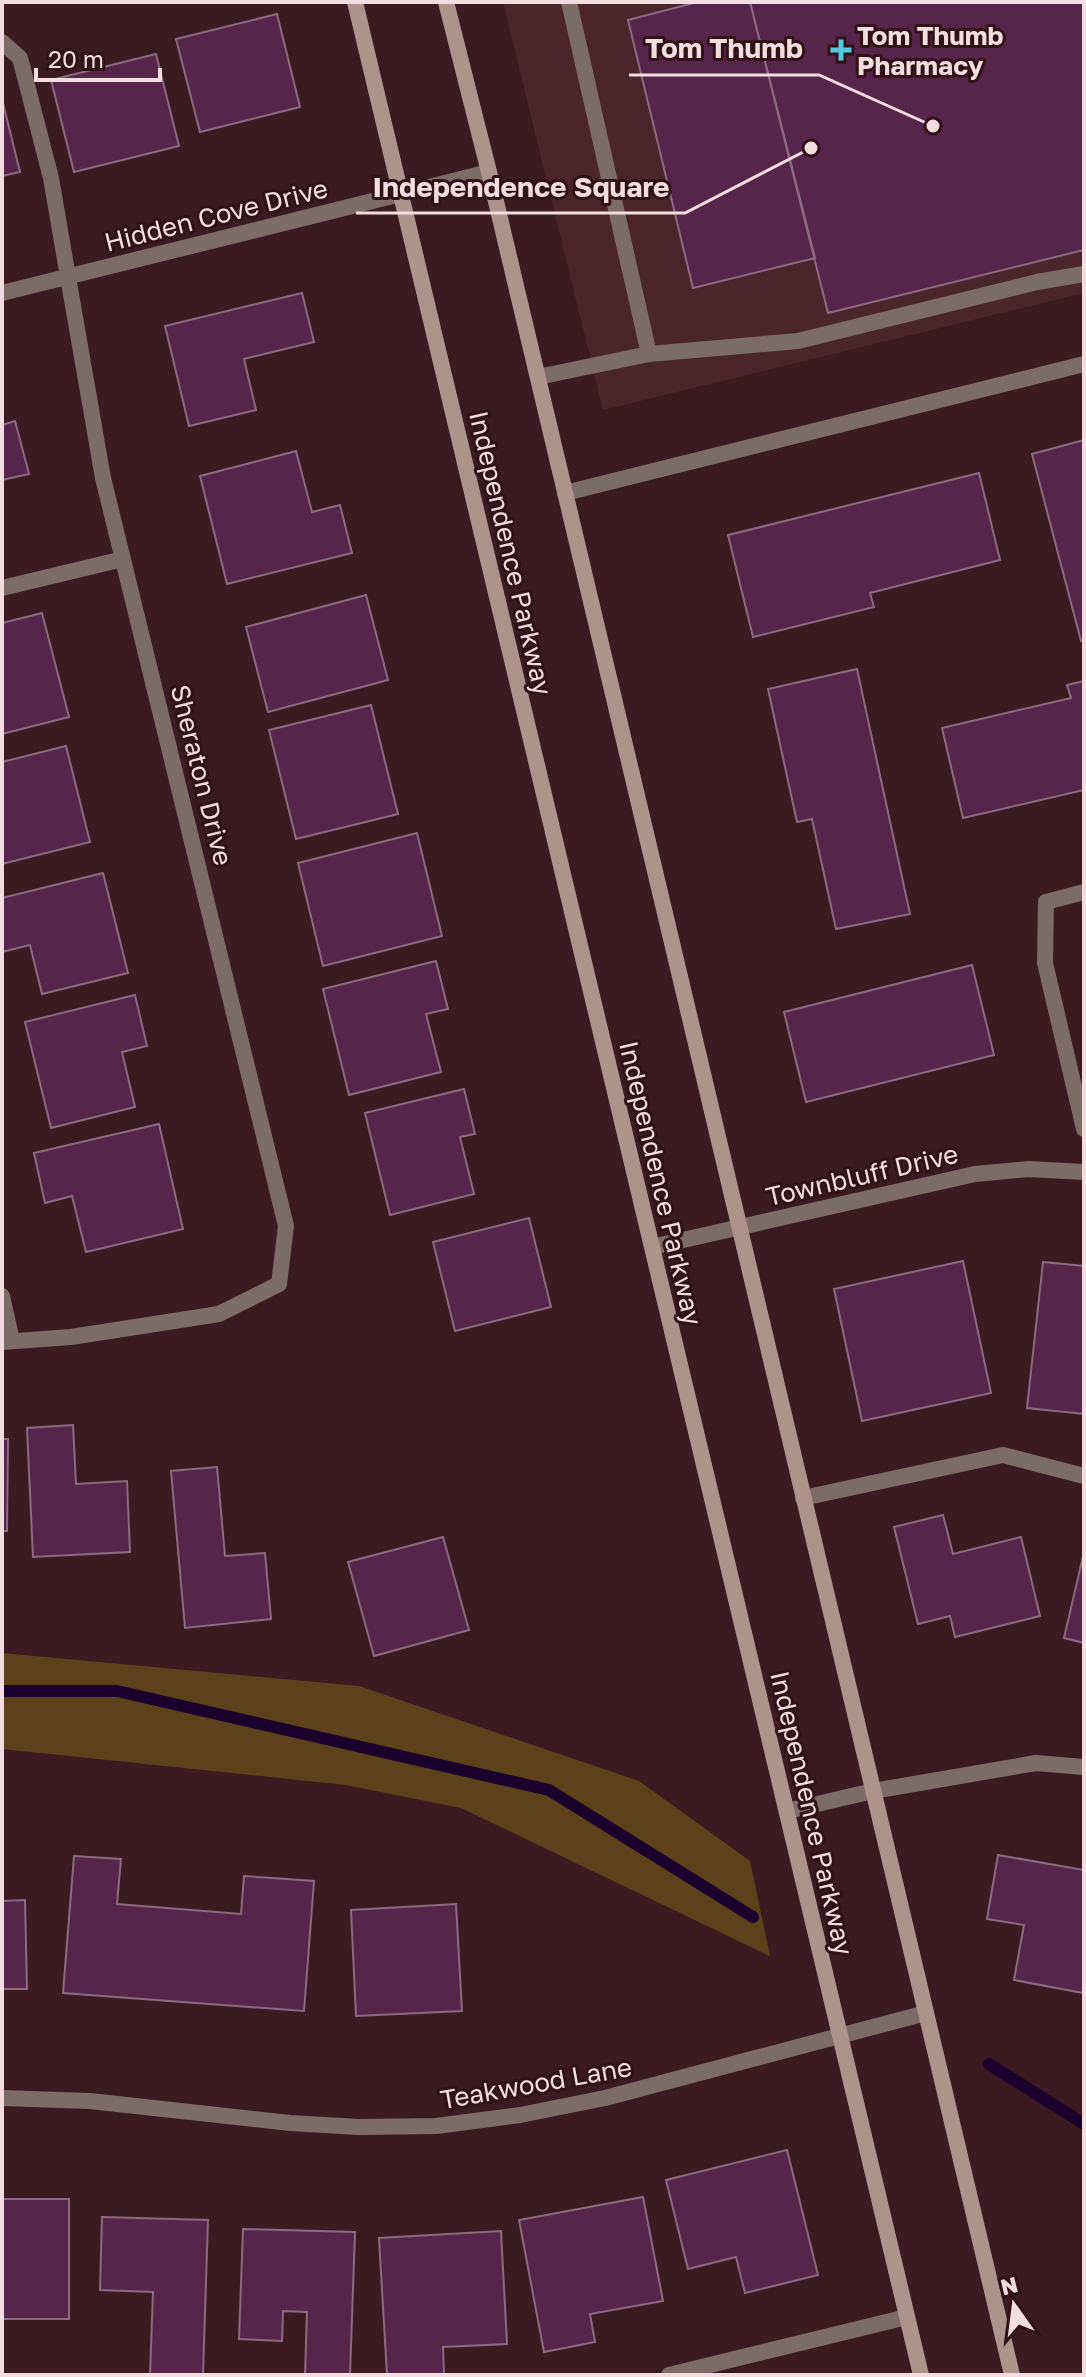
<svg xmlns="http://www.w3.org/2000/svg" width="1086" height="2377" font-family="'Golos Text',sans-serif">
<style>
.built{fill:#4b252c}
.green{fill:#5d411a}
.lines{fill:none;stroke-linecap:round;stroke-linejoin:round}
.stream{stroke:#1a002d;stroke-width:12}
.building{fill:#55254a;stroke:#8a6b80;stroke-width:2}
.service{stroke:#7c6c66;stroke-width:16}
.minor{stroke:#7c6c66;stroke-width:16}
.secondary{stroke:#ad938a;stroke-width:16}
.poi-dot{fill:#55cadf;stroke:#301218;stroke-width:3}
.labels{text-anchor:middle;dominant-baseline:central;stroke-width:6;stroke-linejoin:round;paint-order:stroke}
.poi-label{font-size:26px;font-weight:bold;fill:#f4dde0;stroke:#301218;text-anchor:start}
.street-label{font-size:26px;fill:#f4dde0;stroke:#301218}
.leader{fill:none;stroke:#f4dde0;stroke-width:3}
.callout-dot{fill:#f4dde0;stroke:#301218;stroke-width:3}
.callout-label{font-size:28px;text-anchor:middle;font-weight:bold;fill:#f4dde0;stroke:#301218;stroke-width:6;stroke-linejoin:round;paint-order:stroke}
</style>
<rect width="100%" height="100%" fill="#3b1b21"/>
<!-- built -->
<path class="built" d="M503 2H1084V293L603 410Z"/>
<!-- green -->
<path class="green" d="M2 1653 359 1686 639 1781 750 1861 770 1956 461 1808 346 1785 2 1749Z"/>
<g class="lines">
<!-- stream -->
<path class="stream" d="M2 1691H117L549 1790 753 1917
M989 2064 1084 2124"/>
</g>
<!-- building -->
<path class="building" d="M698 2H750L815 258 693 288 628 20Z
M750 2H1084V250L828 313Z
M277 14 300 107 200 132 176 39Z
M156 54 179 146 74 172 51 80Z
M2 99 20 172 2 176Z
M302 293 314 342 244 359 256 410 189 426 165 326Z
M15 421 29 474 2 480V425Z
M1084 440V640L1081 641 1032 454Z
M296 451 312 512 340 505 352 553 227 584 200 476Z
M979 473 1000 560 870 593 874 607 753 637 728 535Z
M366 595 388 680 268 712 246 627Z
M42 613 69 717 2 734V623Z
M857 669 910 914 836 929 812 819 797 822 768 689Z
M1084 681V790L963 818 942 728 1071 698 1067 685Z
M371 705 398 814 296 839 269 730Z
M66 746 90 842 2 864V762Z
M417 833 442 936 323 966 298 863Z
M103 873 128 973 42 994 30 945 2 952V898Z
M436 961 448 1009 426 1014 441 1072 349 1095 323 989Z
M972 965 994 1055 806 1102 784 1012Z
M135 995 147 1046 122 1052 135 1107 51 1128 25 1022Z
M464 1089 475 1134 460 1137 474 1194 390 1215 365 1113Z
M159 1124 183 1229 86 1252 72 1196 45 1203 34 1153Z
M529 1218 551 1307 455 1331 433 1242Z
M963 1261 991 1393 862 1421 834 1289Z
M1043 1262 1084 1266V1414L1027 1408Z
M73 1425 76 1484 127 1481 130 1552 33 1557 27 1428Z
M2 1439H8L7 1531H2Z
M217 1467 225 1556 265 1553 271 1619 185 1628 171 1471Z
M943 1515 953 1554 1021 1537 1040 1616 955 1637 950 1616 918 1624 894 1527Z
M443 1537 469 1630 374 1656 348 1562Z
M1084 1552V1643L1064 1638Z
M998 1855 1084 1870 1083 1993 1014 1980 1024 1925 987 1919Z
M74 1856 121 1859 117 1904 241 1914 244 1876 314 1881 304 2011 63 1993Z
M25 1900 27 1989H2V1901Z
M456 1904 462 2011 356 2016 351 1910Z
M787 2150 818 2275 745 2293 736 2257 688 2269 666 2180Z
M643 2197 663 2301 590 2314 595 2342 544 2352 519 2220Z
M2 2199H69V2319H2Z
M102 2217 208 2220 203 2375H150L153 2292 100 2290Z
M243 2229 355 2232 350 2375H305L307 2312 283 2311 282 2341 239 2339Z
M501 2231 507 2344 443 2347 444 2374 387 2375 379 2238Z"/>
<g class="lines">
<!-- service -->
<path class="service" d="M569 2 649 354 798 341 1037 282 1084 274
M2 42 20 58 51 178 68 277
M538 377 649 354
M565 493 1084 364
M2 588 123 559
M1084 892 1046 902 1045 963 1084 1129
M2 1296 12 1341
M803 1498 1003 1455 1084 1476
M669 2375 907 2317"/>
<!-- minor -->
<path class="minor" d="M2 293 489 172
M652 1247 975 1174 1029 1169 1084 1172
M2 1342 71 1337 219 1314 279 1284 286 1226 103 478 68 277
M787 1811 873 1791 1036 1763 1084 1767
M2 2098 90 2101 290 2123 359 2127 436 2126 520 2115 605 2098 926 2013"/>
<!-- secondary -->
<path class="secondary" d="M355 2 921 2375
M446 2 489 172 1012 2375"/>
</g>
<!-- markers -->
<path class="poi-dot" d="M837 38h8v8h8v8h-8v8h-8v-8h-8v-8h8z"/>
<g class="labels">
<!-- poi labels -->
<g class="poi-label">
<text x="857" y="35">Tom Thumb<tspan x="857" dy="30">Pharmacy</tspan></text>
</g>
<!-- street labels -->
<g class="street-label">
<text transform="translate(216 215) rotate(-14)">Hidden Cove Drive</text>
<text transform="translate(511 553) rotate(77)">Independence Parkway</text>
<text transform="translate(202 775) rotate(76)">Sheraton Drive</text>
<text transform="translate(862 1175) rotate(-13)">Townbluff Drive</text>
<text transform="translate(661 1183) rotate(77)">Independence Parkway</text>
<text transform="translate(812 1813) rotate(77)">Independence Parkway</text>
<text transform="translate(536 2083) rotate(-10)">Teakwood Lane</text>
</g>
</g>
<!-- callouts -->
<path class="leader" d="M933 126L819 75H629M811 148L685 213H356"/>
<g class="callout-dot">
<circle cx="933" cy="126" r="8"/>
<circle cx="811" cy="148" r="8"/>
</g>
<g class="callout-label">
<text x="724" y="58">Tom Thumb</text>
<text x="521" y="197">Independence Square</text>
</g>
<!-- border -->
<rect width="1086" height="2377" fill="none" stroke="#f4dde0" stroke-width="8"/>
<!-- north arrow -->
<g transform="translate(1014 2305) rotate(346)" stroke="#301218" stroke-width="6" paint-order="stroke">
<path d="M0-6L14 30L0 20L-14 30Z" fill="#f4dde0"/>
<text y="-12" font-size="22" font-weight="bold" text-anchor="middle" fill="#f4dde0">N</text>
</g>
<!-- scale -->
<path d="M36 68v12h124v-12" fill="none" stroke="#f4dde0" stroke-width="4"/>
<text x="48" y="68" font-size="24" fill="#f4dde0" stroke="#301218" stroke-width="6" paint-order="stroke">20 m</text>
</svg>
